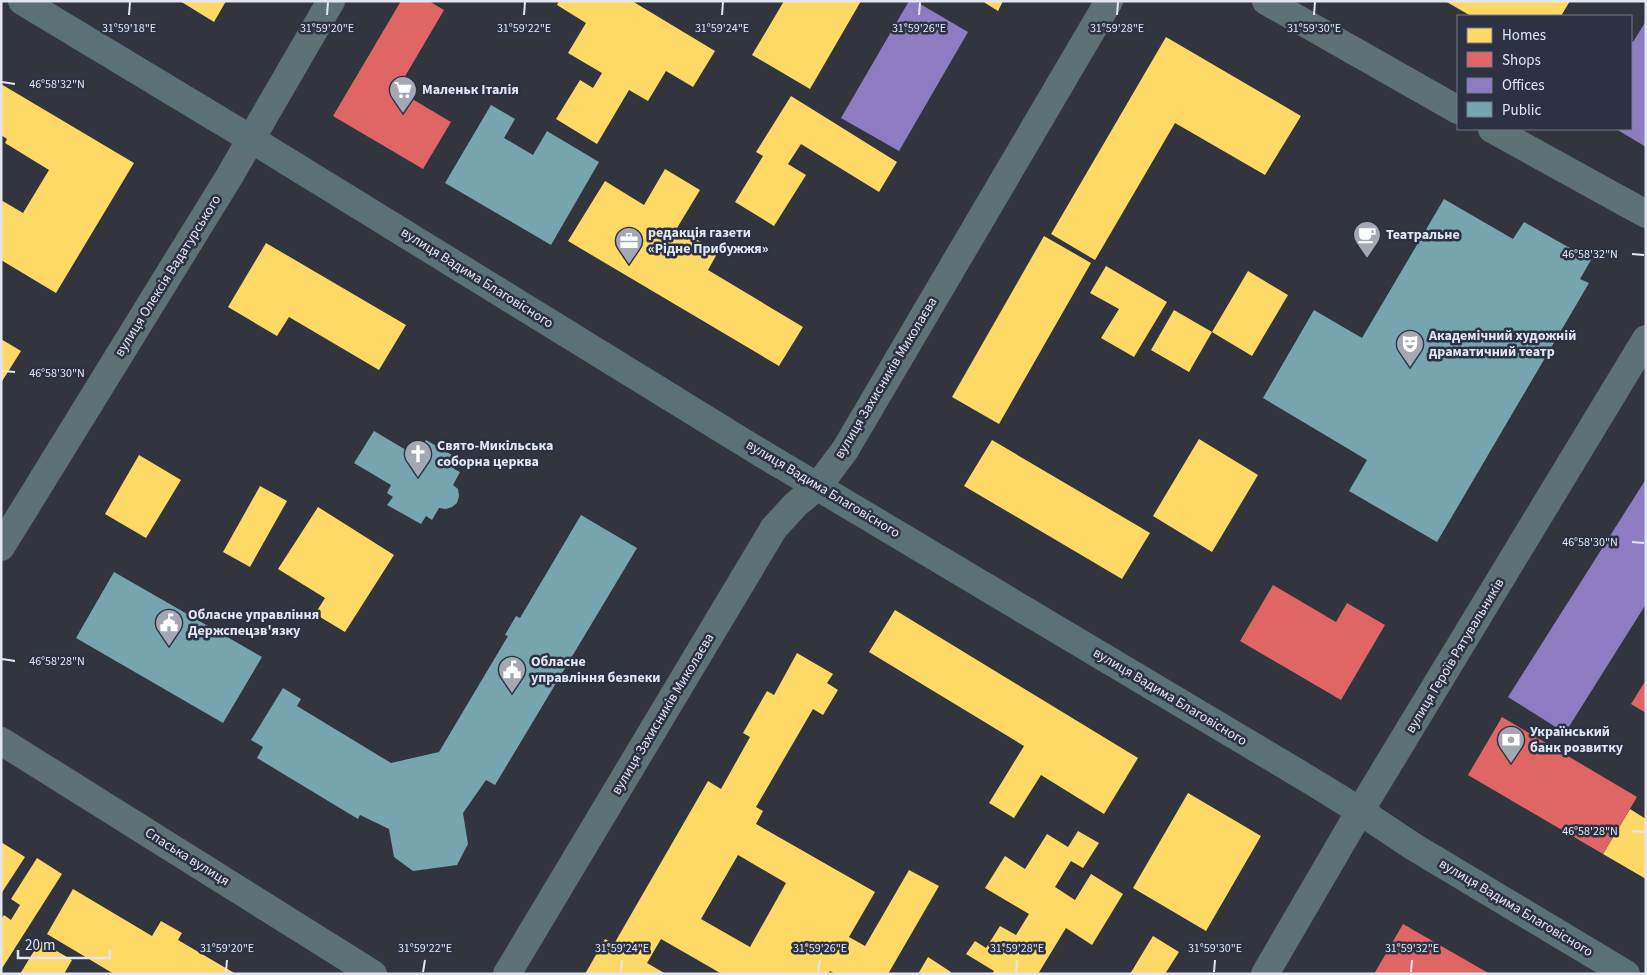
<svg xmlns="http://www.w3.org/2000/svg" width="1647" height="975" font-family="'Source Sans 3',sans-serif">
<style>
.homes{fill:#ffd966;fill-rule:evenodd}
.shops{fill:#e06666}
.offices{fill:#8e7cc3}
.public{fill:#76a5af}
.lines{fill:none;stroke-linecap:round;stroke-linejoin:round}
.minor{stroke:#5e7275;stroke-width:28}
.primary{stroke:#5a7177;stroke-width:28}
.ticks{fill:none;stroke:#e2e6f2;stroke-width:2}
.labels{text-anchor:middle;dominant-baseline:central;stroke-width:5;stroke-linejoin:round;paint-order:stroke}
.poi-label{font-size:14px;font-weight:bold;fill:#e2e6f2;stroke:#2c3244;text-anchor:start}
.street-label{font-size:14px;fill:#e2e6f2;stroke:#2c3244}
.ticks-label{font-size:12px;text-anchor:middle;fill:#e2e6f2;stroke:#2c3244;stroke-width:5;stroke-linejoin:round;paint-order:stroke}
</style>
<rect width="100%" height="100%" fill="#32353e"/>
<!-- homes -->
<path class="homes" d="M180 1H226L214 22Z
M559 1H632L715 51 693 87 666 71 648 101 629 90 597 144 556 119 580 80 593 88 602 73 568 53 586 23 557 5Z
M784 1H861L810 89 752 55Z
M982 1H1003L998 11Z
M1445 1H1570L1561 16H1471Z
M1166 37 1301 116 1265 175 1175 123 1095 260 1051 234Z
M1 84 134 163 56 293 1 260V200L23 213 49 170 5 143 7 139 1 135Z
M791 96 897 162 879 192 801 144 788 164 806 175 774 226 735 202 763 156 756 152Z
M665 169 700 190 677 228 718 252 708 270 803 327 779 366 568 241 605 181 644 205Z
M1044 236 1091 263 999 424 952 397Z
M266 243 406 325 379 370 289 317 277 336 228 307Z
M1106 266 1167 302 1134 357 1101 338 1119 309 1090 293Z
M1248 271 1288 295 1252 356 1212 332Z
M1174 310 1212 332 1189 372 1151 350Z
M1 339 21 351 1 383Z
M1199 439 1258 475 1212 552 1153 516Z
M992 440 1150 533 1122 579 964 486Z
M139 455 181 480 146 538 105 514Z
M260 486 287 501 250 567 223 552Z
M318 507 394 555 345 632 315 614 325 598 278 569Z
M895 610 1138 758 1104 814 1041 775 1014 818 989 803 1024 746 869 652Z
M797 653 833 674 827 683 838 690 823 715 813 709 756 807 763 811 756 824 875 892 849 937 865 946 909 870 939 886 888 974H835L830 971 828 974H722L661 939 647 963 666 974H585L605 939 614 944 708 781 721 789 750 737 743 733 767 691 774 695ZM738 855 786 883 750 947 701 919Z
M1188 793 1261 836 1206 931 1133 888Z
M1630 809 1646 819V879L1603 854Z
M1078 831 1099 843 1083 868 1071 861 1055 887 1075 900 1091 874 1123 894 1092 945 1066 928 1038 974H992L994 971 966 954 975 941 986 948 1000 926 1016 935 1029 914 985 888 1005 856 1025 869 1047 834 1068 847Z
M1 842 25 857 1 894Z
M37 858 62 874 1 970V919L4 915 11 920 20 905 11 899Z
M73 889 152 936 161 921 182 933 178 940 236 974H114L47 934Z
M1153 936 1179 952 1165 974H1130Z
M40 941 72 960 64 974H20Z
M928 957 951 972 950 974H918Z"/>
<!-- shops -->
<path class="shops" d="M401 1H429L444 10 397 90 451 122 423 169 333 116Z
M1273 585 1336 622 1347 603 1385 625 1341 700 1240 641Z
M1646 680V713L1631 704Z
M1502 717 1637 797 1603 854 1468 775Z
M1403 924 1490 974H1374Z"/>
<!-- offices -->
<path class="offices" d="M909 1H915L968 32 899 151 841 118Z
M1646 21V147L1616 129H1631V41L1633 42Z
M1646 479V604L1565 733 1508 697Z"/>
<!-- public -->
<path class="public" d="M491 105 515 119 504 138 533 155 547 131 599 162 551 245 445 183Z
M1444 199 1513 239 1524 222 1591 260 1580 279 1589 283 1437 542 1349 491 1367 460 1263 398 1314 310 1362 338Z
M374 431 411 453 415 445 421 449 426 440 459 459 454 469 460 472 453 485 458 489 459 496 457 503 452 507 446 509 439 508 432 520 426 516 421 524 387 505 393 497 387 493 391 485 354 463Z
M581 515 637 548 495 785 486 780 463 813 468 844 457 865 413 871 394 857 389 829 360 815 358 819 257 758 263 747 251 740 283 688 301 699 297 706 391 763 439 752 508 636 505 635 516 616 520 618Z
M114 572 262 657 223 723 76 638Z"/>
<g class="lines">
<!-- minor -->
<path class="minor" d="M1266 1 1458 110
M1492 129 1646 214
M1 547 229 177 331 1
M1 741 373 974
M507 974 774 528 796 504 818 486 845 450 1109 1
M1265 974 1360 811 1646 339"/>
<!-- primary -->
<path class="primary" d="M22 1 251 139 761 453 1308 779 1360 811 1414 847 1626 974"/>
</g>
<!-- ticks -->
<path class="ticks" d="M129 15 130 2M327 15 328 2M524 15 525 2M722 15 723 2M919 15 920 2M1117 15 1118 2M1314 15 1315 2M2 82 15 84M1632 254 1644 255M2 371 15 372M1632 542 1644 543M2 659 15 661M1632 831 1644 832M226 972 227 960M423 972 425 960M621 972 622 960M818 972 820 960M1016 972 1017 960M1214 972 1215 960M1411 972 1412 960"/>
<!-- icons -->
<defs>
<symbol id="supermarket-pin" viewBox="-11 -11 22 30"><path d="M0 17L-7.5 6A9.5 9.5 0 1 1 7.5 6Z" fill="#a4a8b3" stroke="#2c3244"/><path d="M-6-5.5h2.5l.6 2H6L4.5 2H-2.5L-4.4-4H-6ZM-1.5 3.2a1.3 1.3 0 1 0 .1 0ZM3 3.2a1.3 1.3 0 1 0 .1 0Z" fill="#fff"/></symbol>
<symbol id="cafe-pin" viewBox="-11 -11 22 30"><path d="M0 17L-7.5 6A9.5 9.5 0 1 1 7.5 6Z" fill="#a4a8b3" stroke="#2c3244"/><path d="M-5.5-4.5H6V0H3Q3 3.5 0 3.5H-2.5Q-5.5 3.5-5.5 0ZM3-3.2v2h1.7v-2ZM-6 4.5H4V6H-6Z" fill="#fff"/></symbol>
<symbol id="office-pin" viewBox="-11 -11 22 30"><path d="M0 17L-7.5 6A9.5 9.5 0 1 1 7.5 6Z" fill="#a4a8b3" stroke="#2c3244"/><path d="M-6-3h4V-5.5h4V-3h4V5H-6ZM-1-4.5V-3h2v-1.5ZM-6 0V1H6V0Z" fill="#fff"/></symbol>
<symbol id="theatre-pin" viewBox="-11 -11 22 30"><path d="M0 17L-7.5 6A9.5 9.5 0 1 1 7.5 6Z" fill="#a4a8b3" stroke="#2c3244"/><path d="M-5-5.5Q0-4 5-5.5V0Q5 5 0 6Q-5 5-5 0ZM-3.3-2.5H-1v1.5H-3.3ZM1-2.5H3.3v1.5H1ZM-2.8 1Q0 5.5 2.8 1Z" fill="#fff"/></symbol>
<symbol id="church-pin" viewBox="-11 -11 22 30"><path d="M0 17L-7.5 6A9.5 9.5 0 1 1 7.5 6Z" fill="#a4a8b3" stroke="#2c3244"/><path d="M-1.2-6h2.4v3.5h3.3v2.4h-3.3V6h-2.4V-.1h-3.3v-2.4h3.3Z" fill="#fff"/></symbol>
<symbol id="civic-pin" viewBox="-11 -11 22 30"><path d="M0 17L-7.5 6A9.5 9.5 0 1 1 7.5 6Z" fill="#a4a8b3" stroke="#2c3244"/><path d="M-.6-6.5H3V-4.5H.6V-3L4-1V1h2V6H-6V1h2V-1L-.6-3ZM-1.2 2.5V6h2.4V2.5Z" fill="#fff"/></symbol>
<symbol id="bank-pin" viewBox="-11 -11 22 30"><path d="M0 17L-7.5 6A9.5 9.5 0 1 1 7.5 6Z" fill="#a4a8b3" stroke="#2c3244"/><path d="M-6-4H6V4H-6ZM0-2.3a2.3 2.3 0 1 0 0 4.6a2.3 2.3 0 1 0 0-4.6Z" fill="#fff"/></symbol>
</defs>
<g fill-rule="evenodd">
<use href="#supermarket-pin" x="387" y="74" width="32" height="43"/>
<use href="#cafe-pin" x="1351" y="219" width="32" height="43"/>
<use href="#office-pin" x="613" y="225" width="32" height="43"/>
<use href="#theatre-pin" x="1394" y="328" width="32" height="43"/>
<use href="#church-pin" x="402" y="438" width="32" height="43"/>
<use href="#civic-pin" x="153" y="607" width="32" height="43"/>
<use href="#civic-pin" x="496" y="654" width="32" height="43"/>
<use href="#bank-pin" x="1495" y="724" width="32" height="43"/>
</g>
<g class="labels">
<!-- poi labels -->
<g class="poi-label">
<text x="422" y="90">Маленьк Італія</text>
<text x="648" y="233">редакція газети<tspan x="648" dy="16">«Рідне Прибужжя»</tspan></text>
<text x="1386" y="235">Театральне</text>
<text x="1429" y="336">Академічний художній<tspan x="1429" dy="16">драматичний театр</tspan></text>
<text x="437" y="446">Свято-Микільська<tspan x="437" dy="16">соборна церква</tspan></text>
<text x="188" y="615">Обласне управління<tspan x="188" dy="16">Держспецзв'язку</tspan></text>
<text x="531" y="662">Обласне<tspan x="531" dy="16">управління безпеки</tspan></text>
<text x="1530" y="732">Український<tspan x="1530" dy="16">банк розвитку</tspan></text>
</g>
<!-- street labels -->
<g class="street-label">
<text transform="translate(168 276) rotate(-58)">вулиця Олексія Вадатурського</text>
<text transform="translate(477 278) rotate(32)">вулиця Вадима Благовісного</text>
<text transform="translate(886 378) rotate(-59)">вулиця Захисників Миколаєва</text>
<text transform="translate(823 489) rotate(31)">вулиця Вадима Благовісного</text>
<text transform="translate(1455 656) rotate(-59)">вулиця Героїв Рятувальників</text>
<text transform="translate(1170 697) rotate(31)">вулиця Вадима Благовісного</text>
<text transform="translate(663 714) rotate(-59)">вулиця Захисників Миколаєва</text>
<text transform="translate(187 857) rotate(32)">Спаська вулиця</text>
<text transform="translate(1516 908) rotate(31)">вулиця Вадима Благовісного</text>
</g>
</g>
<g class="ticks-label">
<text x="129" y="32">31°59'18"E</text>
<text x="327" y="32">31°59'20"E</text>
<text x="524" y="32">31°59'22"E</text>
<text x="722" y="32">31°59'24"E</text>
<text x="919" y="32">31°59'26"E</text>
<text x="1117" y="32">31°59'28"E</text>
<text x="1314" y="32">31°59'30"E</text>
<text x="57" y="88">46°58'32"N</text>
<text x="1590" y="258">46°58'32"N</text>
<text x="57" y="377">46°58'30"N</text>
<text x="1590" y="546">46°58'30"N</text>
<text x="57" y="665">46°58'28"N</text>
<text x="1590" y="835">46°58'28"N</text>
<text x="227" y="952">31°59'20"E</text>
<text x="425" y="952">31°59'22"E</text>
<text x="622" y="952">31°59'24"E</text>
<text x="820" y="952">31°59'26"E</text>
<text x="1017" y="952">31°59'28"E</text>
<text x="1215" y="952">31°59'30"E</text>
<text x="1412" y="952">31°59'32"E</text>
</g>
<!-- border -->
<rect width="1647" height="975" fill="none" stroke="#e2e6f2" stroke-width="5"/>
<!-- legend -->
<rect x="1457" y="15" width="175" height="115" fill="#2c3244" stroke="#757a8a"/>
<rect x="1467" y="28" width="25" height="15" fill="#ffd966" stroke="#757a8a"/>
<text x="1502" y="40" font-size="15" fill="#e2e6f2">Homes</text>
<rect x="1467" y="52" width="25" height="15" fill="#e06666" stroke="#757a8a"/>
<text x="1502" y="65" font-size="15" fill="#e2e6f2">Shops</text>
<rect x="1467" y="78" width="25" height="15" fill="#8e7cc3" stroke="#757a8a"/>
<text x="1502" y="90" font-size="15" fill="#e2e6f2">Offices</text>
<rect x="1467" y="102" width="25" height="15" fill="#76a5af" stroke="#757a8a"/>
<text x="1502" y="115" font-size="15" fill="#e2e6f2">Public</text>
<!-- scale -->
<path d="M18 950v8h92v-8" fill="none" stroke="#e2e6f2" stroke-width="2.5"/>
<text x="25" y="950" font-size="15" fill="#e2e6f2" stroke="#2c3244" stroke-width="4" paint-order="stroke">20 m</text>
</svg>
